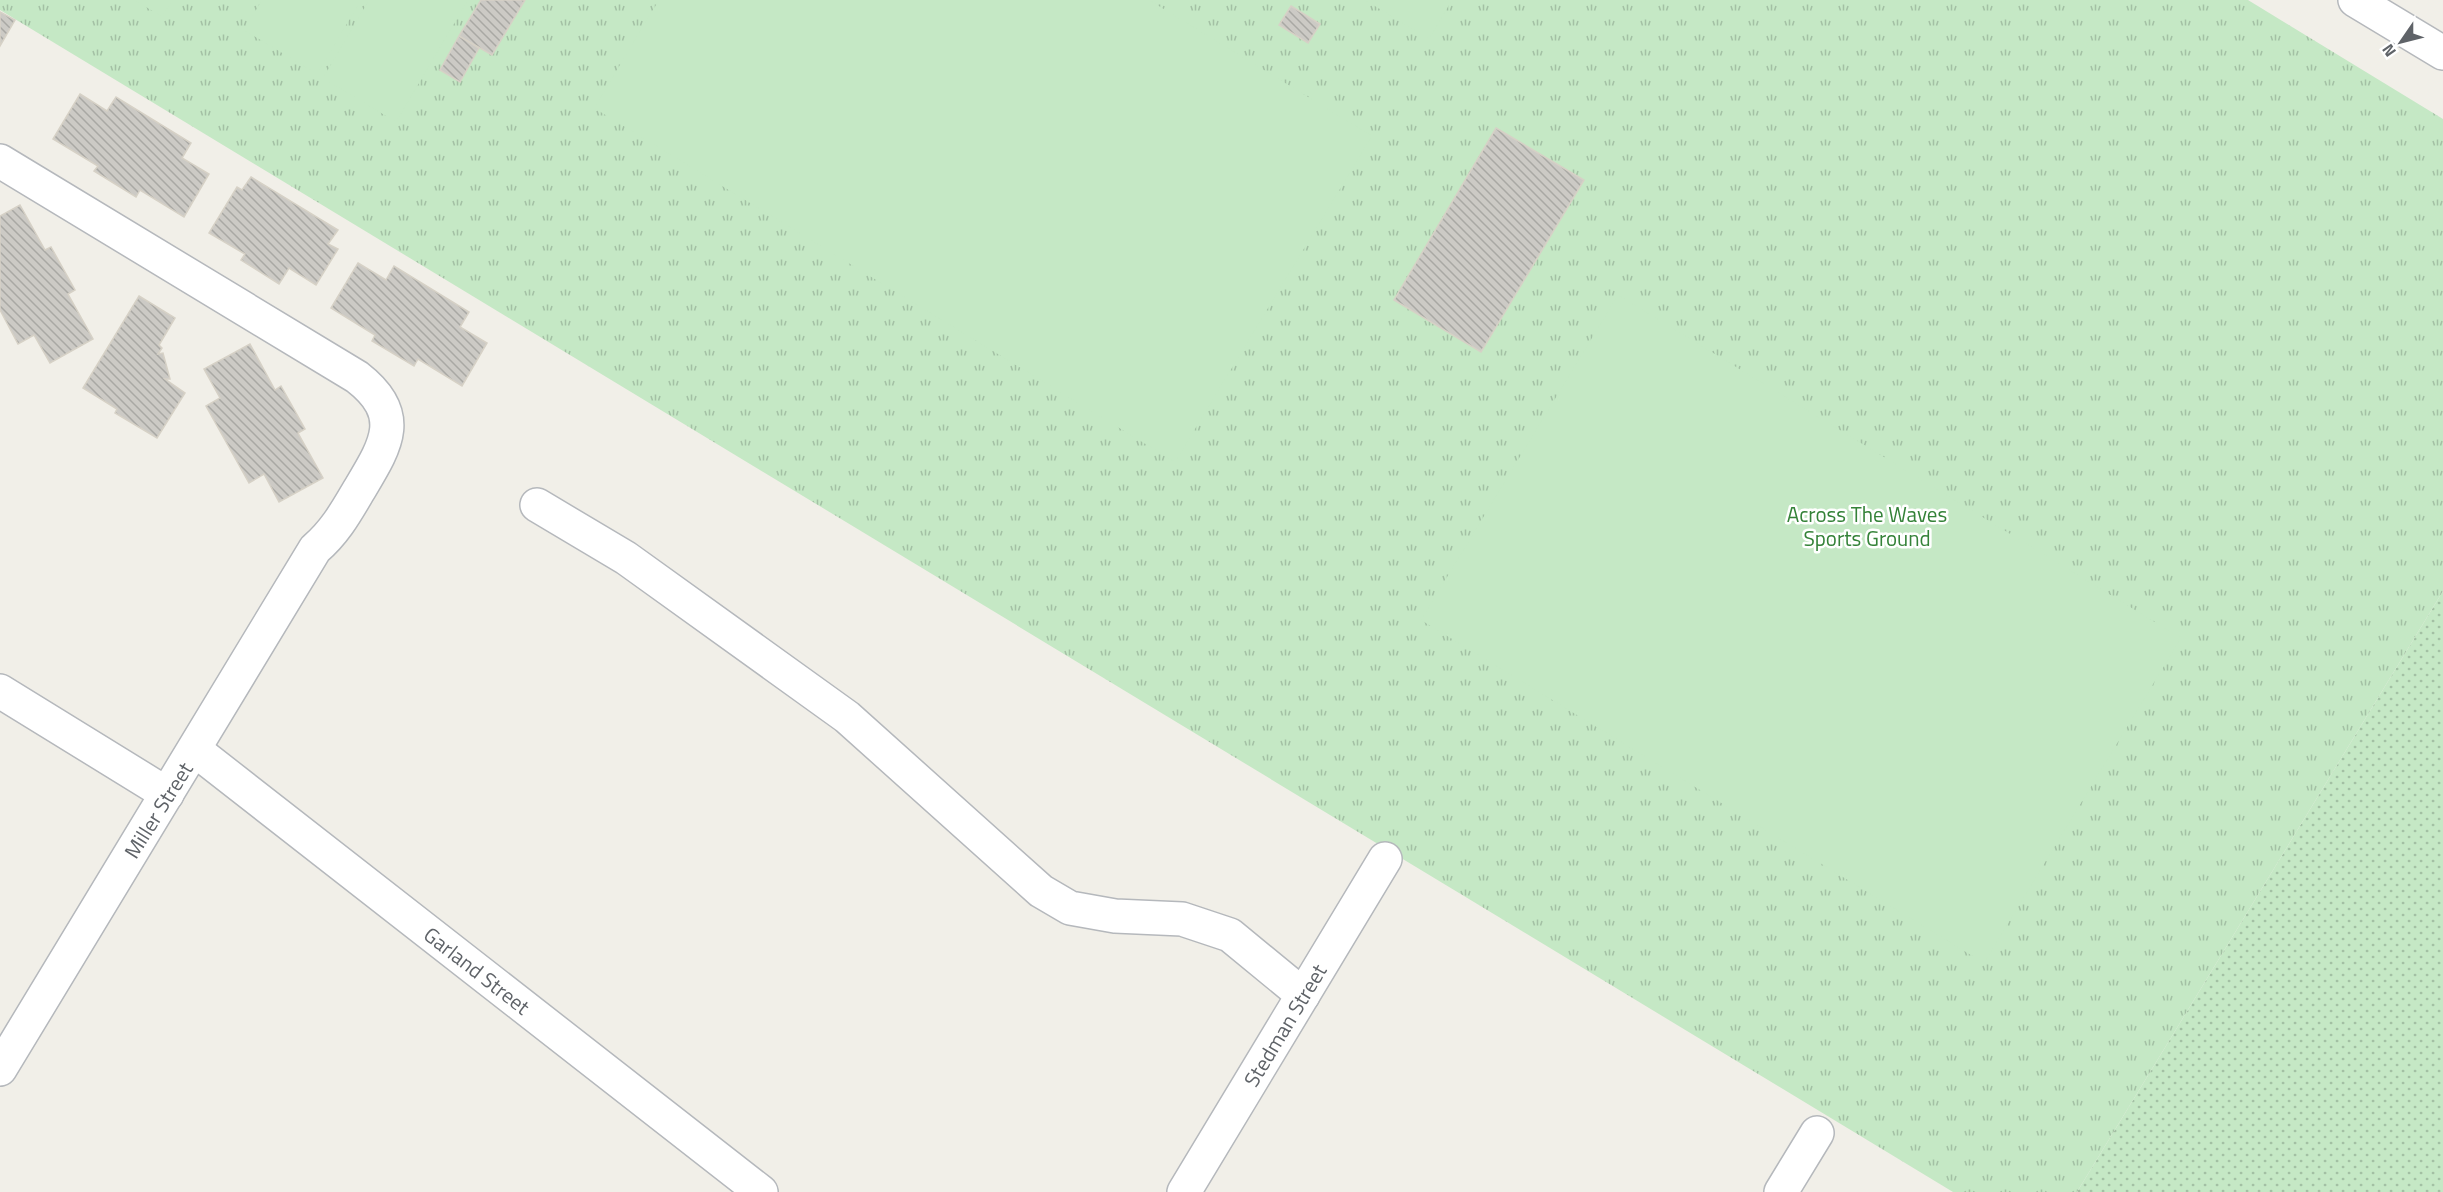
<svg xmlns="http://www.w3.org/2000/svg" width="2443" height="1192" font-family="'Titillium Web',sans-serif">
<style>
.grass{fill:url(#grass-dots)}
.park{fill:url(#park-tufts)}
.pitch{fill:#c5e8c5}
.building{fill:url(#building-back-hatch);stroke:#d6d1c6;stroke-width:1.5}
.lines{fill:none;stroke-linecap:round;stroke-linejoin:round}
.minor-casing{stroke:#b5b8bc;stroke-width:36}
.minor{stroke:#fff;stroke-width:33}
.labels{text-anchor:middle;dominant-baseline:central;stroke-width:5;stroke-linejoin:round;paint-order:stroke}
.park-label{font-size:21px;fill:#348238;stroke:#fff}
.street-label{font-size:21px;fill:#5f6368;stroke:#fff}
</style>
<defs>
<pattern id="grass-dots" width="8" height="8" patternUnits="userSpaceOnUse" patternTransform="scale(1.5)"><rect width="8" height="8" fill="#c5e8c5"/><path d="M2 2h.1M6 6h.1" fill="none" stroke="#a3c0a4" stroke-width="1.8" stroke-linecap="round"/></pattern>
<pattern id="park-tufts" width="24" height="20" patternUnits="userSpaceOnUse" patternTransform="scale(1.5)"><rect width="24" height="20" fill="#c5e8c5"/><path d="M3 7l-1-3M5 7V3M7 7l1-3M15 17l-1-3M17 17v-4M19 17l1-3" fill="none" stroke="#a3c0a4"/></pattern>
<pattern id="building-back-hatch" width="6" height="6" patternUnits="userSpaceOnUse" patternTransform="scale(1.5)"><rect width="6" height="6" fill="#cccac5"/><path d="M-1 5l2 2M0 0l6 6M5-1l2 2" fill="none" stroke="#a9a8a4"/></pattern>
</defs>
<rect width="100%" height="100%" fill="#f1efe8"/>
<!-- grass -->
<path class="grass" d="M2443 591V1192H2077Z"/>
<!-- park -->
<path class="park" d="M0 0H2248L2443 119V591L2077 1192H1953L0 10Z"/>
<!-- pitch -->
<path class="pitch" d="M135 0H172L162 17Z
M262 0H361L317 74 244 30Z
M369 0H468L396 122 323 78Z
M659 0H1149L1372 136 1175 462 594 108Z
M1365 0H1452L1429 39Z
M1618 295 2181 638 1984 963 1421 620Z"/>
<!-- building -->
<path class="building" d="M481 0H525L492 55 459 36Z
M1291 6 1320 24 1308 43 1279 25Z
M0 12 15 20 0 46Z
M459 36 479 48 460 82 440 70Z
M80 94 107 111 116 97 191 143 182 158 209 174 184 217 140 190 136 197 94 171 98 166 53 139Z
M1496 128 1584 180 1481 352 1394 300Z
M251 177 338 230 328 244 338 249 316 285 289 268 279 284 241 260 245 254 209 233 237 187 242 190Z
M20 205 45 250 51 247 75 290 68 294 93 339 50 363 34 335 18 344 0 310V216Z
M358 263 386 280 394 266 469 312 460 327 487 343 462 386 418 359 414 366 372 341 375 335 331 308Z
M139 296 175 318 159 345 162 348 158 354 163 353 170 379H165L185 393 157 438 115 413 117 409 83 388Z
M250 344 275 390 281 386 305 429 298 433 323 478 279 502 264 474 249 483 206 406 220 398 204 369Z"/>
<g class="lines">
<defs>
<g id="minor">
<path d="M2355 0 2443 53"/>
<path d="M0 161 357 377C406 415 386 445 359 490 346 512 335 532 315 549L0 1069"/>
<path d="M537 505 626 558 847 717 1041 891 1070 908 1115 916 1182 919 1230 935 1303 995"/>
<path d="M0 691 167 794"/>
<path id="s1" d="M195 750 761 1192"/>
<path id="s2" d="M1184 1192 1385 859"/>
<path d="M1781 1192 1817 1133"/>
</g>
</defs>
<!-- minor casing -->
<use href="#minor" class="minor-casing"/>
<!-- minor -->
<use href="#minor" class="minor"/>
</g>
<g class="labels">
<!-- park labels -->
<g class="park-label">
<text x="1867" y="514">Across The Waves<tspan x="1867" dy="24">Sports Ground</tspan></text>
</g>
<!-- street labels -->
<g class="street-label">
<text transform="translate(158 810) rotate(-58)">Miller Street</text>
<text stroke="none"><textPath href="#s1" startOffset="358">Garland Street</textPath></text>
<text stroke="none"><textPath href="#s2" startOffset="195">Stedman Street</textPath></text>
</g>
</g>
<!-- north arrow -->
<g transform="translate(2401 42) rotate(235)" stroke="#ffffff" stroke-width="4.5" paint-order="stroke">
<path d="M0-4.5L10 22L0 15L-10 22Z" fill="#5f6368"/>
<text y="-9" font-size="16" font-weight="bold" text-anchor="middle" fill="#5f6368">N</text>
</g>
</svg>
